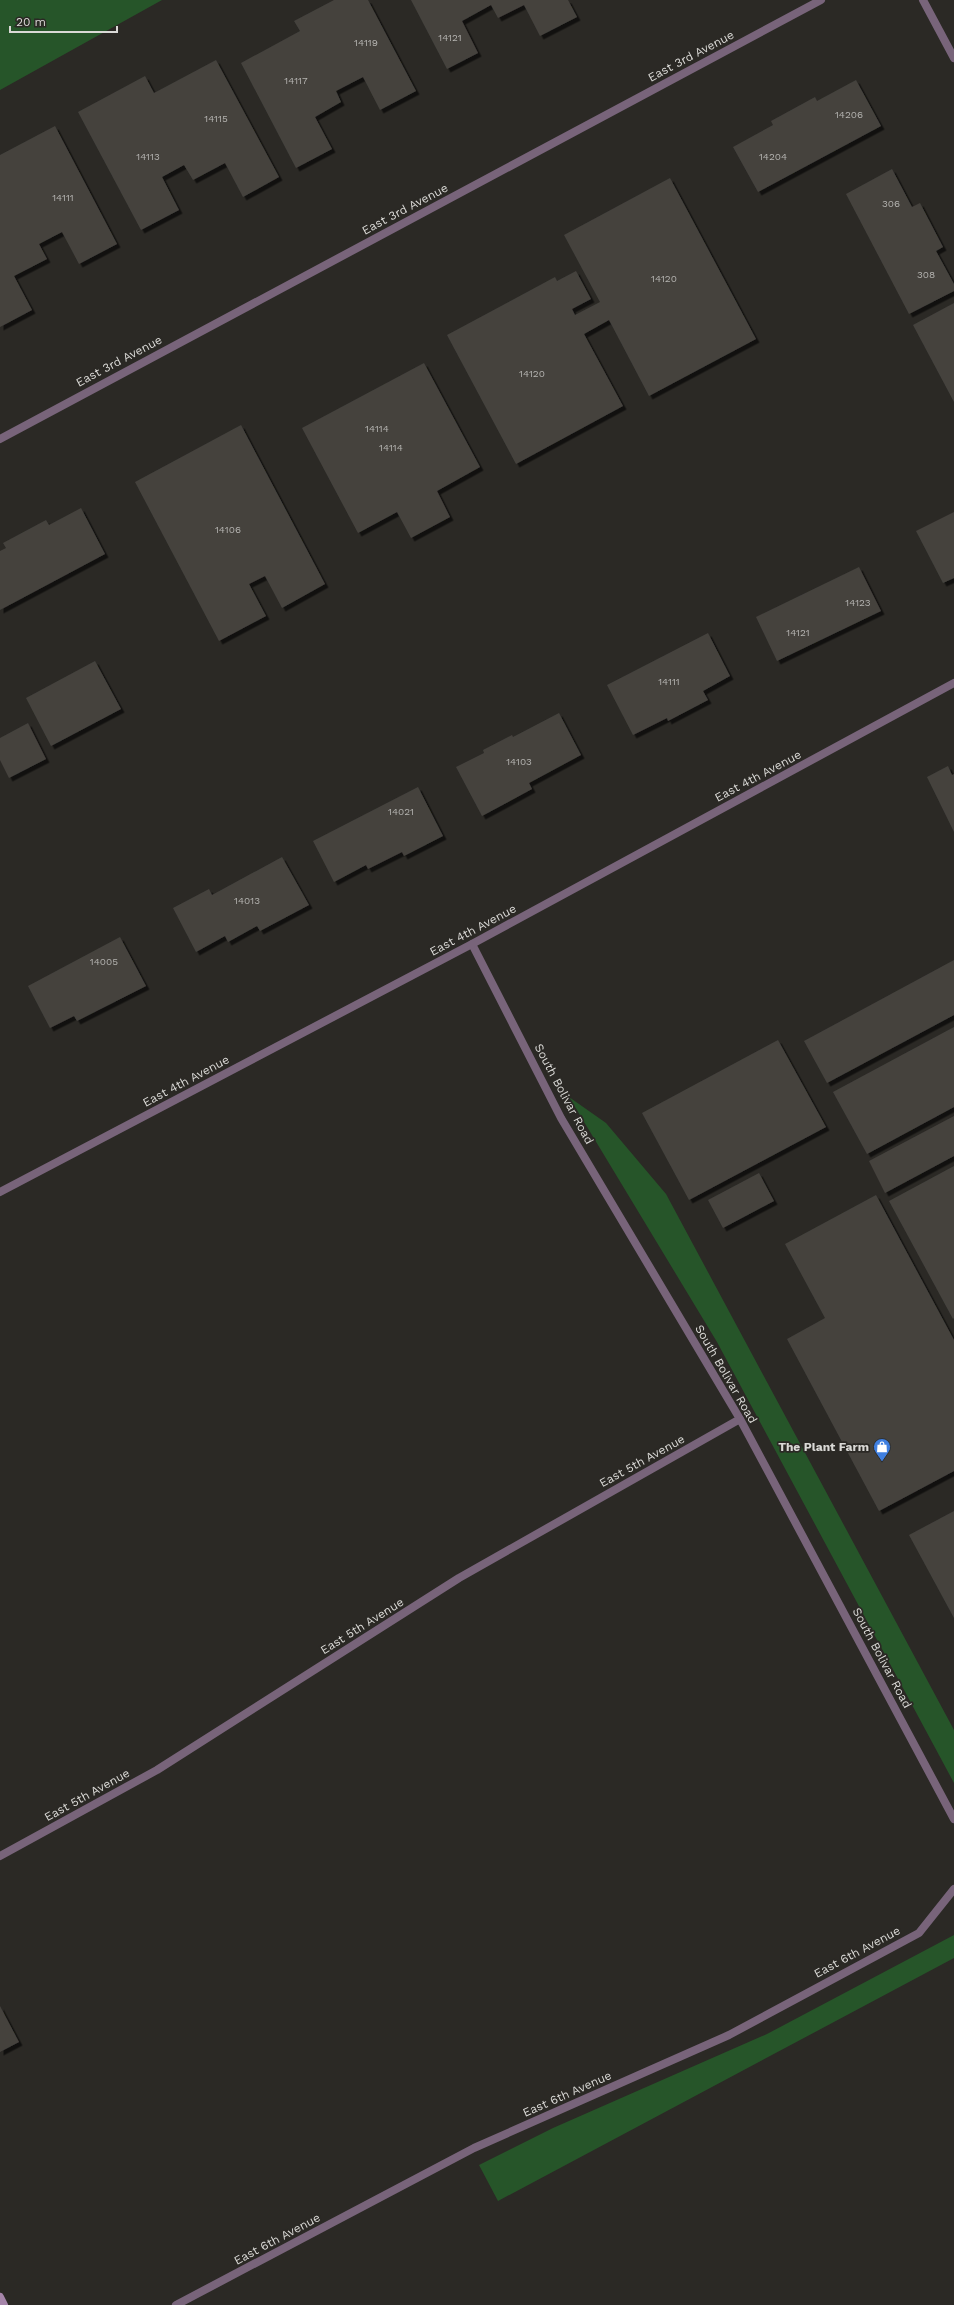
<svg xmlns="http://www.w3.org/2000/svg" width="954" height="2305" font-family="'Work Sans',sans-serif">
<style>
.green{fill:#265529}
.building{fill:#44423e;filter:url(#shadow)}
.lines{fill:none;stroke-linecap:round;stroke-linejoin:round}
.minor{stroke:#78647a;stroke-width:8}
.tertiary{stroke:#78647a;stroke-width:8}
.secondary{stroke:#a585a9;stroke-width:8}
.labels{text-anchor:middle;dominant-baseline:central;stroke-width:3.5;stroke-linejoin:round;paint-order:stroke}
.number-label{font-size:10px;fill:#b4b3b0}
.street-label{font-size:12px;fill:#dad9d6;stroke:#2b2925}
.poi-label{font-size:12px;font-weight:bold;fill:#dad9d6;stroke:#2b2925;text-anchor:end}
</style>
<defs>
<filter id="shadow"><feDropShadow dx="3.5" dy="3.5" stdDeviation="0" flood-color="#0009"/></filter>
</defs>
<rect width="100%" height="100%" fill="#2b2925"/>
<!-- green -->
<path class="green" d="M0 0H162L0 90Z
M569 1097 606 1123 666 1194 954 1730V1783L717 1342Z
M954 1935V1958L498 2201 479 2165 553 2128 767 2034Z"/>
<!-- building -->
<path class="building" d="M334 0H368L416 91 380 110 363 77 336 91 341 102 315 117 332 149 296 168 241 63 300 31 294 21Z
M411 0H568L577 17 540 36 524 5 498 18 491 5 462 21 478 53 447 69Z
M216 60 279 177 243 197 225 163 193 180 184 165 162 177 179 210 141 230 78 112 145 76 154 93Z
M856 80 881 126 758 192 733 147 773 125 771 121 815 97 817 101Z
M55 126 117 244 79 264 62 232 39 244 47 259 14 276 32 310 0 327V155Z
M892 169 912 207 920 203 943 247 936 251 954 284V291L909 314 846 194Z
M670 178 756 339 649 396 609 320 584 334 623 406 516 464 447 335 555 277 557 281 576 271 591 299 572 309 575 315 600 302 564 235Z
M954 303V402L913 325Z
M424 363 480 467 437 491 450 517 411 538 397 512 358 533 302 428Z
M241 425 325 584 282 608 265 576 249 584 266 616 219 641 135 482Z
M81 508 105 554 0 610V551L6 548 3 543 46 520 49 525Z
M954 512V578L943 583 916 531Z
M859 567 881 611 777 661 756 617Z
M708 633 730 676 703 691 708 700 668 721 667 718 633 735 607 685Z
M95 661 121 709 51 746 26 698Z
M559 713 581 755 529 783 532 789 482 816 456 767 484 753 483 750 512 735 513 737Z
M28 723 46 759 9 778 0 760V738Z
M948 766 952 775 954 774V832L927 777Z
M418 787 443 836 404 856 402 852 368 869 366 865 334 882 313 841Z
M282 857 309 905 260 931 257 926 228 942 225 936 196 952 173 908 209 889 212 895Z
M120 937 146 986 77 1021 74 1016 50 1028 28 986Z
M954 960V1015L827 1083 804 1041Z
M954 1027V1107L867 1154 833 1092Z
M778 1040 826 1127 689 1200 642 1113Z
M954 1116V1156L885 1193 869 1161Z
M954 1166V1318L953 1319 889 1201Z
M759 1173 774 1201 723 1228 708 1200Z
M876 1195 954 1340V1471L879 1511 787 1339 825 1318 785 1244Z
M954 1511V1618L909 1535Z
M0 2006 19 2042 0 2052Z"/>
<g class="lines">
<!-- minor -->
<path class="minor" d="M923 0 954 58
M0 439 821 0
M472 944 561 1118 740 1419 954 1819
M0 1856 157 1770 459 1578 740 1419
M176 2305 474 2148 729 2035 919 1933 954 1889"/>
<!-- tertiary -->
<path class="tertiary" d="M0 1192 472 944 954 683"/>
<!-- secondary -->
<path class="secondary" d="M0 2297 4 2305"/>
</g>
<!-- icons -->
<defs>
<symbol id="shop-pin" viewBox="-11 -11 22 30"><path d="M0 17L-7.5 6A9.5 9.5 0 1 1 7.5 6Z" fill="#3f7fe0" stroke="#2b2925"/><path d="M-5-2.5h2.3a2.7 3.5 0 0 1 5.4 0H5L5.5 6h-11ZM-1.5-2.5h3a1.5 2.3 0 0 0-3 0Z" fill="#fff"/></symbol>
</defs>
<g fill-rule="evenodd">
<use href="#shop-pin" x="872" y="1437" width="20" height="27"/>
</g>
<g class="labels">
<!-- number labels -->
<g class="number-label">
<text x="450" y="37">14121</text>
<text x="366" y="42">14119</text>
<text x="296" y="80">14117</text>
<text x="849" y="114">14206</text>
<text x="216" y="118">14115</text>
<text x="148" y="156">14113</text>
<text x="773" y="156">14204</text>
<text x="63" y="197">14111</text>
<text x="891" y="203">306</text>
<text x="926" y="274">308</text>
<text x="664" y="278">14120</text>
<text x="532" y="373">14120</text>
<text x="377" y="428">14114</text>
<text x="391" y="447">14114</text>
<text x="228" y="529">14106</text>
<text x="858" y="602">14123</text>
<text x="798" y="632">14121</text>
<text x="669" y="681">14111</text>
<text x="519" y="761">14103</text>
<text x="401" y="811">14021</text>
<text x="247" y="900">14013</text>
<text x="104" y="961">14005</text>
</g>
<!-- street labels -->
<g class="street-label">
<text transform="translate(691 56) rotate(-28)">East 3rd Avenue</text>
<text transform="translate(405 209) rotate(-28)">East 3rd Avenue</text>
<text transform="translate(119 361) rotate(-28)">East 3rd Avenue</text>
<text transform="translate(758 776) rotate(-28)">East 4th Avenue</text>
<text transform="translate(473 930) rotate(-28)">East 4th Avenue</text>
<text transform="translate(186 1081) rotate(-28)">East 4th Avenue</text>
<text transform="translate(564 1094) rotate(62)">South Bolivar Road</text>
<text transform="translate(726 1374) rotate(60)">South Bolivar Road</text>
<text transform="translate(642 1461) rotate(-29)">East 5th Avenue</text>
<text transform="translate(362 1626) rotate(-32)">East 5th Avenue</text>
<text transform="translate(882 1658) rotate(62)">South Bolivar Road</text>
<text transform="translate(87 1795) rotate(-29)">East 5th Avenue</text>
<text transform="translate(857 1952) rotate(-28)">East 6th Avenue</text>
<text transform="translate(567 2094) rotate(-24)">East 6th Avenue</text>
<text transform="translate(277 2239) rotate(-28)">East 6th Avenue</text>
</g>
<!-- poi labels -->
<g class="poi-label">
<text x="869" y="1447">The Plant Farm</text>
</g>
</g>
<!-- scale -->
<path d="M10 26v6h107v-6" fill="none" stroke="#dad9d6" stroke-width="2"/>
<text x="16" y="26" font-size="12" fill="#dad9d6" stroke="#2b2925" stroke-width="3" paint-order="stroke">20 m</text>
</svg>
